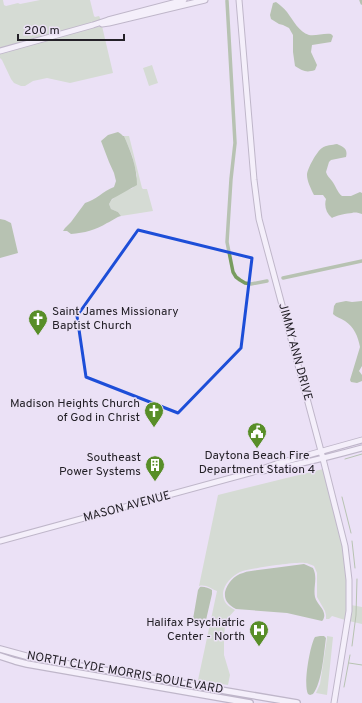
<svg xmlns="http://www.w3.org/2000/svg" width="362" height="703" font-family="Overpass,sans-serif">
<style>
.green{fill:#bbd3ab}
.water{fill:#789c5f}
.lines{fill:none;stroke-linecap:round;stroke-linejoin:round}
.stream{stroke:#789c5f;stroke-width:1}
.canal{stroke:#789c5f;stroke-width:3.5}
.tertiary-casing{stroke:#8b8295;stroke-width:7}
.secondary-casing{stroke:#8b8295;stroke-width:8}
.tertiary{stroke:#fff;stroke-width:5}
.secondary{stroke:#fff;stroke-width:5.5}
.marked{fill:none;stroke:#1d4ed8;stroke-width:3;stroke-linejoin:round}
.labels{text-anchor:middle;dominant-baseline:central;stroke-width:3;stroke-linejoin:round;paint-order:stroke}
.poi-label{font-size:12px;fill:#242128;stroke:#ebe1f5;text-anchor:end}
.street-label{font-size:12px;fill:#242128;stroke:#ebe1f5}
</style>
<rect width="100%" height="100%" fill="#ebe1f5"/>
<!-- green -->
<path class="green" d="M0 0H3L4 5 6 6 18 3 20 4 40 0H90L94 16 95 17 99 16 101 20 0 48Z
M102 26 113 73 70 83 47 78 33 81 25 86H21L14 83 11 79 2 60 0 58V53L92 28Z
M152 65 158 83 149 86 143 68Z
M124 136H129L142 188 143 189H147L153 211 121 216 118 212 111 209 109 204C114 195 124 191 133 188L137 176 132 155Z
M323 469 343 547 347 580 346 605H347L345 620 332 616 329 619H326V615L325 611 317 597V573L314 566C311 565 308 563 305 563 298 561 246 569 240 572 232 576 224 584 223 593 223 603 228 606 235 610L226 620 224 635V655L230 675 228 685 198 680 217 591C211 589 206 584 199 586L218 495Z
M351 605 362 607V624L349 621Z
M327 636 333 637 327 695 316 693 320 684 327 638Z"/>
<!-- water -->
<path class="water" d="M276 2C280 5 284 8 287 12 293 20 299 32 309 35 316 36 324 33 331 34L333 36 331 42 312 45 311 52 317 65 315 70C306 73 303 71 295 66L293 52V35L289 28 283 25 279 24 271 19 270 15 273 3Z
M118 132 121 134 123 136H124C131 152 137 167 137 185L112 199 109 204 111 209 118 212 121 216C116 217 112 221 107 223 96 230 84 233 71 234L67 231H63L65 228 71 222 85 203C96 200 103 191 114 187L116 181 114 173 109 162 101 141 108 135Z
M337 144C344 147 348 149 346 157L331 160 329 162 326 172C327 176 330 178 332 181 336 186 337 192 342 196H351L360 192 362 193V214C359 213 355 212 352 213 348 213 334 216 332 218 326 213 324 206 326 199L323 195H314C311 189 307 181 307 175 307 169 317 151 322 148 326 145 332 145 337 144Z
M0 219 5 220 11 223 18 253 0 258Z
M346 301 352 302 362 301V366L359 371 362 375V381L357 383 351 382 350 380 360 347C358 336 354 327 345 321 340 318 336 317 333 314L334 306 336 303Z
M304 564 313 568C318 578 313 587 315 597 317 605 328 611 323 620L322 621 287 613 236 609C229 605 224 601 225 592 227 584 234 575 243 573 248 571 253 571 258 570 274 568 289 566 304 564Z
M200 587C203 586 209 588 212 590V594L206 620C204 624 199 623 195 621L193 619 198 590Z
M320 636H324L326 638C324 652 322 683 313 694L310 695 308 694C303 685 310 645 315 637Z"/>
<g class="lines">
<!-- stream -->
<path class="stream" d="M345 459 362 454
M342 497 351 533
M352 541 355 568
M352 646 356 615 357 579
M349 663 362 665
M344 687 350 655"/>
<!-- canal -->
<path class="canal" d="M361 0 362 3
M227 1 235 143 231 179 227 242 233 272 236 277 240 280 245 283 251 284 267 281
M283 278 362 261"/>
<defs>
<path id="tertiary" d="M239 0 254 180 259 219 321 451 345 546 349 580V611L334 703
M102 24 109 23 205 0
M0 51 93 25 108 20 184 0
M262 471C296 466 329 457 362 448
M0 541 253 472 276 464 362 440"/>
<path id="secondary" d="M0 649 33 658 297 703
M0 656 15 661 27 664 250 703"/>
</defs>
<!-- tertiary casing -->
<use href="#tertiary" class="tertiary-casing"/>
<!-- secondary casing -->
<use href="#secondary" class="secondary-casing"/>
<!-- tertiary -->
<use href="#tertiary" class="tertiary"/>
<!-- secondary -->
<use href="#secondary" class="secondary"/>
</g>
<!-- marked area -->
<path d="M0 0H362V703H0ZM138 230 252 258 241 348 178 413 86 377 77 316Z" fill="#ebe1f5" fill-opacity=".55" fill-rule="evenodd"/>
<path class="marked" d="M138 230 252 258 241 348 178 413 86 377 77 316Z"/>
<!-- icons -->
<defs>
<symbol id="church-pin" viewBox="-11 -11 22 30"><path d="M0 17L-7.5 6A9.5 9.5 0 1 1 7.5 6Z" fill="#588e28" stroke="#ebe1f5"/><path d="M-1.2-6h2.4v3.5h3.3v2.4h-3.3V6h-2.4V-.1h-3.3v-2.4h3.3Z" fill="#fff"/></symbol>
<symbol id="civic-pin" viewBox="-11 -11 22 30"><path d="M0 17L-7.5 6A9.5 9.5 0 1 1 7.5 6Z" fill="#588e28" stroke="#ebe1f5"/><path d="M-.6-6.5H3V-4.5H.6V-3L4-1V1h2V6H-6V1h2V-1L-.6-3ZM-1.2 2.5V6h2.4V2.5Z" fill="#fff"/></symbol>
<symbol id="building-pin" viewBox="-11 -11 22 30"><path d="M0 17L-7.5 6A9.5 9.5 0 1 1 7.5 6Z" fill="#588e28" stroke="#ebe1f5"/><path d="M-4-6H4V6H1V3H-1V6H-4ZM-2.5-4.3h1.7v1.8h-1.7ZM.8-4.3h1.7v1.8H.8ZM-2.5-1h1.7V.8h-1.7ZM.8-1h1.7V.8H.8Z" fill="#fff"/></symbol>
<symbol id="hospital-pin" viewBox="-11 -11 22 30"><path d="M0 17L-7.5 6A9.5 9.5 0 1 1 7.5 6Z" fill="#588e28" stroke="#ebe1f5"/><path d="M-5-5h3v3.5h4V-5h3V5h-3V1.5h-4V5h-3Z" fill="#fff"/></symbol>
</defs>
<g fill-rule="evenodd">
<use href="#church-pin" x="27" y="308" width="22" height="30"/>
<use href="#church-pin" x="143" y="400" width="22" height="30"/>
<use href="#civic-pin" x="246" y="421" width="22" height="30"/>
<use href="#building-pin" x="144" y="454" width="22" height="30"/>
<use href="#hospital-pin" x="248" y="619" width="22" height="30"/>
</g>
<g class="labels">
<!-- poi labels -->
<g class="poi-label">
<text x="52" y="312" text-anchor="start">Saint James Missionary<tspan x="52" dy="14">Baptist Church</tspan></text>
<text x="140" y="404">Madison Heights Church<tspan x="140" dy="14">of God in Christ</tspan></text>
<text x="257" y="456" text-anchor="middle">Daytona Beach Fire<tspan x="257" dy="14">Department Station 4</tspan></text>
<text x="141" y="458">Southeast<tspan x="141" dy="14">Power Systems</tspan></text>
<text x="245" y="623">Halifax Psychiatric<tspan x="245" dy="14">Center - North</tspan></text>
</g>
<!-- street labels -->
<g class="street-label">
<text transform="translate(295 352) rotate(75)">JIMMY ANN DRIVE</text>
<text transform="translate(127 507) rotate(-15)">MASON AVENUE</text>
<text transform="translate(125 673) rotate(10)">NORTH CLYDE MORRIS BOULEVARD</text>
</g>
</g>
<!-- scale -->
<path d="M18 34v6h106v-6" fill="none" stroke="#242128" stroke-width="2"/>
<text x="24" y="34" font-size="12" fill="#242128" stroke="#ebe1f5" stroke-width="3" paint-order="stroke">200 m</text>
</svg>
